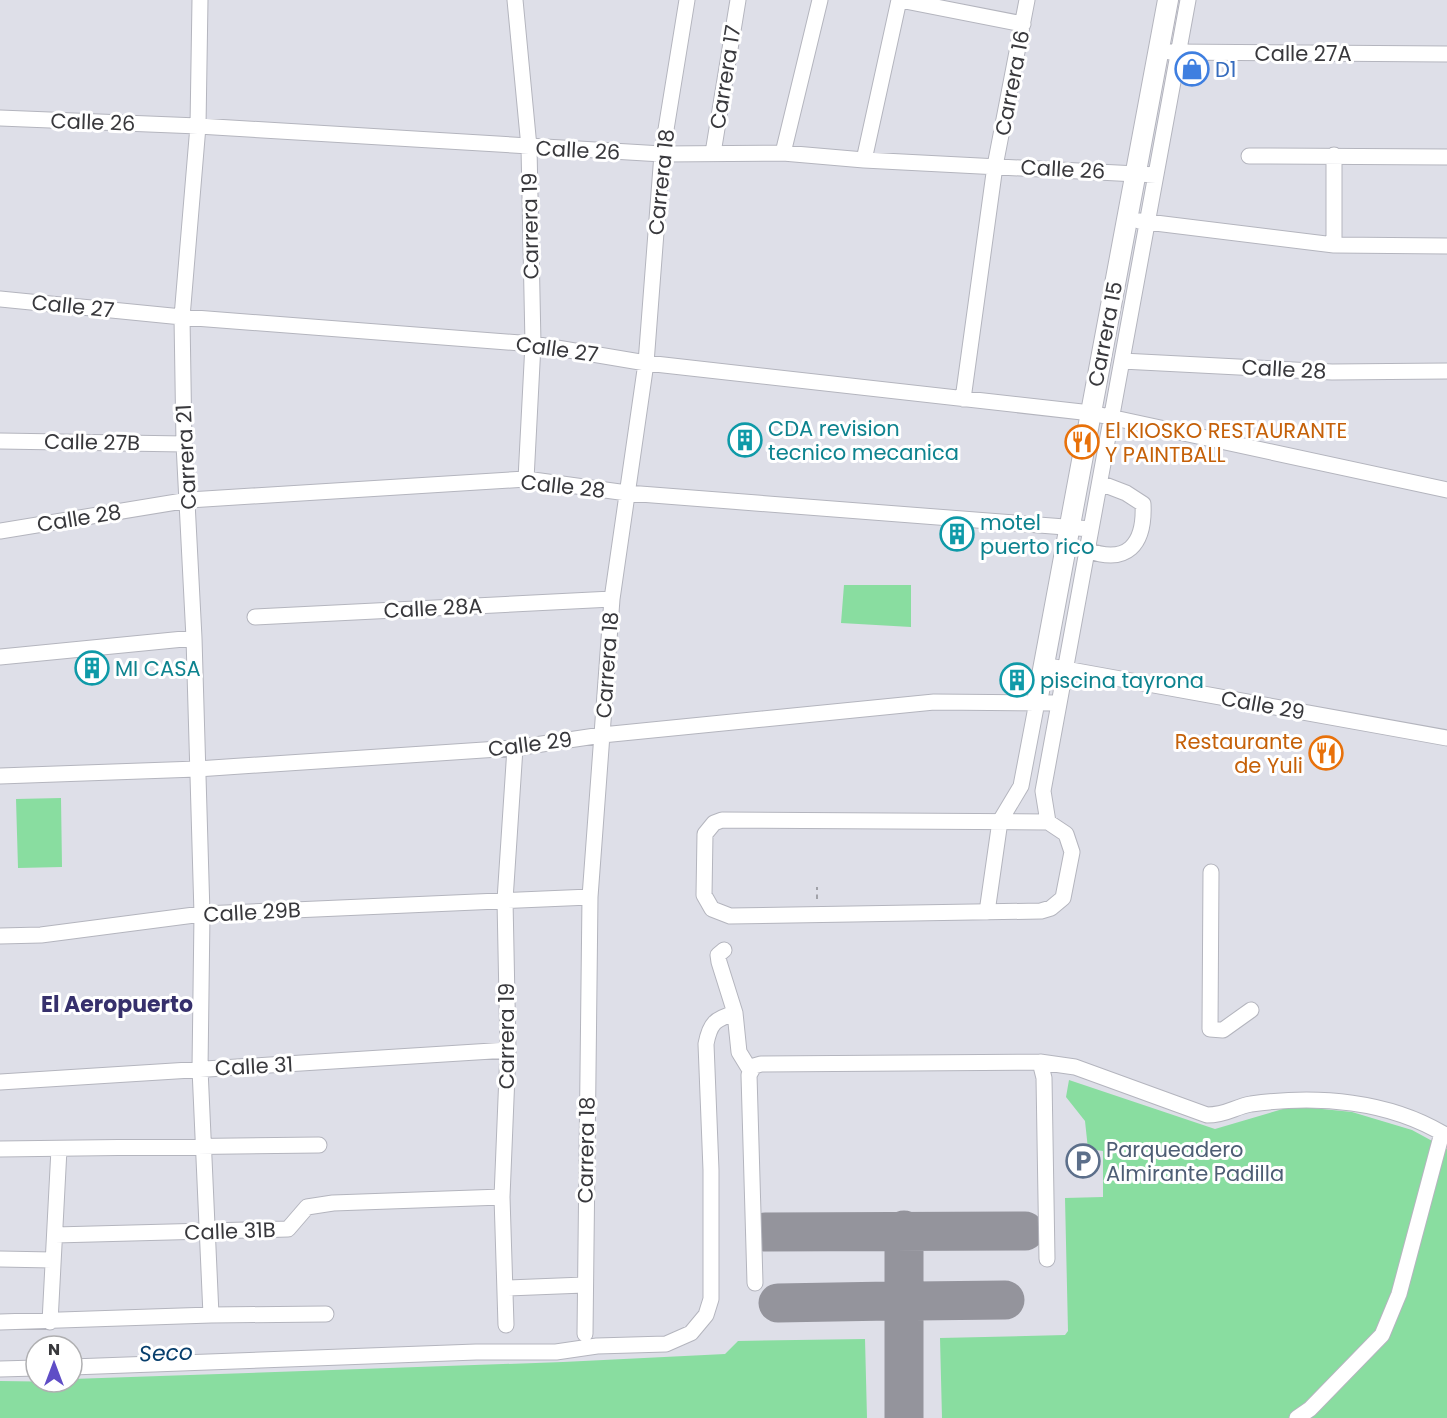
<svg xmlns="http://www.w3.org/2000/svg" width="1447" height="1418" font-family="Poppins,sans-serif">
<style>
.green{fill:#89dda0}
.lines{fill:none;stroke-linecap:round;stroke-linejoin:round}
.taxiway{stroke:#94949c;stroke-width:39}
.minor-casing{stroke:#b4b5be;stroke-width:17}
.major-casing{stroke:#b4b5be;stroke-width:22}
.path{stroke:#a1a2a9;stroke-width:2;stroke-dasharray:4.5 4.5;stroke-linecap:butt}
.minor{stroke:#fff;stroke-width:15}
.major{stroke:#fff;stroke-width:20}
.labels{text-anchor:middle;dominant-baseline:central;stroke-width:6;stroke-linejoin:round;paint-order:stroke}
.street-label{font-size:21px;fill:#38383c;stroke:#fff}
.shop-label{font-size:21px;fill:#366cbe;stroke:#fff;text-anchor:start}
.culture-label{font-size:21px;fill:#0d838f;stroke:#fff;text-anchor:start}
.food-label{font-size:21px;fill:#c56008;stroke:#fff;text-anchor:start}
.service-label{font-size:21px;fill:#4e5e75;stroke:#fff;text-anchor:start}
.neighbourhood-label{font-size:22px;font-weight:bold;fill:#36306c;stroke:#fff}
.water-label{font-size:22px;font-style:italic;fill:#073e6c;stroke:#fff}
</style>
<rect width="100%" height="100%" fill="#dedfe8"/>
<!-- green -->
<path class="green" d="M844 585H911V627L841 623Z
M61 798 62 867 18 868 16 799Z
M1069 1080 1215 1129 1293 1106 1352 1112 1412 1130 1447 1149V1418H942L940 1338 1065 1335 1068 1331 1065 1198 1103 1197V1151L1088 1149 1085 1121 1066 1097Z
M865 1339 867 1418H0V1381L72 1382V1379L563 1362 725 1354 738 1341Z"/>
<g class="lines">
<!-- taxiway -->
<path class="taxiway" d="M904 1230V1418
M765 1232 1025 1231
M778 1303 890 1301 899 1303 904 1311 915 1301 1005 1300"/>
<defs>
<path id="minor" d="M200 0 198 126 182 317 184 444 194 638 202 914 200 1069 211 1315
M515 0 529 147 533 344 526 479
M900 0 1023 24
M1170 52 1447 54
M0 118 198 126 662 154 783 153 864 160 1156 175
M713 153 738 0
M783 153 820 0
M1249 156 1447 157
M864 160 899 0
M1139 221 1334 245 1447 246
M1334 245V155
M0 299 182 317 533 344 646 363 1091 413 1447 490
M1122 361 1332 372 1447 371
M963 399 995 166 1027 0
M0 441 184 444
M0 531 189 500 526 479 627 493 1091 529
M1087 550C1127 565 1145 545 1143 504L1126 493 1100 483
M255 617 612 599
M0 657 194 638
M1043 665 1447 738
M0 776 197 769 515 748 602 735 934 702 1059 703
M722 820 1048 822 1066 834 1072 852 1063 898 1051 908 1041 911 730 916 712 909 704 895 705 834 714 823Z
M1048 822 1043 791 1188 0
M1211 872 1210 1029 1223 1030 1251 1010
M987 912 1000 821 1021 786 1037 702
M0 936 41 935 202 914 590 897
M724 950 718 955 719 962 735 1013 739 1052 750 1070
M1040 1062 1075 1067 1207 1115C1227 1115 1234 1107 1251 1104 1317 1095 1389 1100 1447 1136
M0 1082 508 1050
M0 1149 319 1145
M55 1235 288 1229 307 1207 333 1203 502 1197
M0 1259 52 1260
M755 1283 749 1075 754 1066 761 1064 1040 1062 1044 1078 1047 1259
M506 1288 584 1285
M0 1322 211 1315 326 1314
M50 1322 59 1149
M506 1325 502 1197 508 1050 505 900 515 748
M585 1334 590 897 612 599 646 363 662 154 687 0
M72 1367 476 1352H556L597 1346 666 1344 691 1333 706 1315 711 1299V1170L706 1044C710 1023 715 1019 735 1013
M0 1369 36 1368
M1297 1418 1310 1409 1382 1335 1399 1294 1442 1133"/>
<path id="major" d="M1037 702 1168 0"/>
</defs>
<!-- minor casing -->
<use href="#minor" class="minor-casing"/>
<!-- major casing -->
<use href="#major" class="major-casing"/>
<!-- path -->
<path class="path" d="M817 899V887"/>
<!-- minor -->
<use href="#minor" class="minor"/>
<!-- major -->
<use href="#major" class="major"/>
</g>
<!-- icons -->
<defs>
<symbol id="shop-ring" viewBox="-11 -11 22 22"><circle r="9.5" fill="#fff" stroke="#3f7fe0" stroke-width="1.5"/><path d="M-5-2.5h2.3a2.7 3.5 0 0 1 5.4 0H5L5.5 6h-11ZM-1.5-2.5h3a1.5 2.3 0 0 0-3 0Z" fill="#3f7fe0"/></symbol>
<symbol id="building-ring" viewBox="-11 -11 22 22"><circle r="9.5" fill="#fff" stroke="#0f9aa8" stroke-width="1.5"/><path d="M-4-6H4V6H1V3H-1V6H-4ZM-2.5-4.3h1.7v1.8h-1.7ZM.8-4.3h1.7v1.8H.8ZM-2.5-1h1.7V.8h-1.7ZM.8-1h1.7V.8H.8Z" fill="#0f9aa8"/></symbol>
<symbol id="restaurant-ring" viewBox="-11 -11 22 22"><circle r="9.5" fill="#fff" stroke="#e8710a" stroke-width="1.5"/><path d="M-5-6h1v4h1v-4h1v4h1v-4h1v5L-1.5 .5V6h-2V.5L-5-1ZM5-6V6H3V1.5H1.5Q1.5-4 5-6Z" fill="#e8710a"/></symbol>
<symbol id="parking-ring" viewBox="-11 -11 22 22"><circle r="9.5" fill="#fff" stroke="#5c6f8a" stroke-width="1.5"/><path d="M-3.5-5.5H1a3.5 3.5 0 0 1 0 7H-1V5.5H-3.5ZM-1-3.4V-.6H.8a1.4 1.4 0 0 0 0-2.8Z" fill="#5c6f8a"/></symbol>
</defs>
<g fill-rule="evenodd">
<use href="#shop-ring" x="1173" y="50" width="38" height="38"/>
<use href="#building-ring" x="726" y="421" width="38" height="38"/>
<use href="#restaurant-ring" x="1063" y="423" width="38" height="38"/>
<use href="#building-ring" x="938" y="515" width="38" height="38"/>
<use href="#building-ring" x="73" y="649" width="38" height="38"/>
<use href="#building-ring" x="998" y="661" width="38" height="38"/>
<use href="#restaurant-ring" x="1307" y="734" width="38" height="38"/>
<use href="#parking-ring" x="1064" y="1142" width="38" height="38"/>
</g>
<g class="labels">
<!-- street labels -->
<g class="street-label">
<text x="1303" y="53">Calle 27A</text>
<text transform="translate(725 77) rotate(-81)">Carrera 17</text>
<text transform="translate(1012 83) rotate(-79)">Carrera 16</text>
<text transform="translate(93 122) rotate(2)">Calle 26</text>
<text transform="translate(578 150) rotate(3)">Calle 26</text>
<text transform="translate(1063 169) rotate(3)">Calle 26</text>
<text transform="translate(661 182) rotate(-84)">Carrera 18</text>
<text transform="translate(530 226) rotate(-91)">Carrera 19</text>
<text transform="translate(73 306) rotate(6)">Calle 27</text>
<text transform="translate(1105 334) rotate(-79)">Carrera 15</text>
<text transform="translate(557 349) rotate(8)">Calle 27</text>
<text transform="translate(1284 369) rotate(3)">Calle 28</text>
<text transform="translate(92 442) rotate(1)">Calle 27B</text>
<text transform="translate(186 457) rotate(-93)">Carrera 21</text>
<text transform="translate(563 486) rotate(6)">Calle 28</text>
<text transform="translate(79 518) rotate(-9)">Calle 28</text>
<text transform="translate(433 608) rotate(-3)">Calle 28A</text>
<text transform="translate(607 665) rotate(-86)">Carrera 18</text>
<text transform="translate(1263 705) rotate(10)">Calle 29</text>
<text transform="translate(530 744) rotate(-7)">Calle 29</text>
<text transform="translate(252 912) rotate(-3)">Calle 29B</text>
<text transform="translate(506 1036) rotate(-90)">Carrera 19</text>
<text transform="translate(254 1066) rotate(-3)">Calle 31</text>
<text transform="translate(586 1150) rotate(-89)">Carrera 18</text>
<text transform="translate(230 1231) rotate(-2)">Calle 31B</text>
</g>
<!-- shop labels -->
<g class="shop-label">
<text x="1215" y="69">D1</text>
</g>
<!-- culture labels -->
<g class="culture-label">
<text x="768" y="428">CDA revision<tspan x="768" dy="24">tecnico mecanica</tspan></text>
<text x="980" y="522">motel<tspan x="980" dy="24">puerto rico</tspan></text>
<text x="115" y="668">MI CASA</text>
<text x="1040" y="680">piscina tayrona</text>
</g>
<!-- food labels -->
<g class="food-label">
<text x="1105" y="430">El KIOSKO RESTAURANTE<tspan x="1105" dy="24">Y PAINTBALL</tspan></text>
<text x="1303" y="741" text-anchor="end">Restaurante<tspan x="1303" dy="24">de Yuli</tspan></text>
</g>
<!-- service labels -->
<g class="service-label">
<text x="1106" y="1149">Parqueadero<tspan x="1106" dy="24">Almirante Padilla</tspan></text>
</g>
<!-- neighbourhood labels -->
<g class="neighbourhood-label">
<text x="117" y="1004">El Aeropuerto</text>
</g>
<!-- water labels -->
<g class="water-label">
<text transform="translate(166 1353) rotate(-2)">Seco</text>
</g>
</g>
<!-- north arrow -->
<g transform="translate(54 1364)"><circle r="28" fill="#ffffff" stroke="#afafb1" stroke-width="1.5"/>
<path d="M0-4.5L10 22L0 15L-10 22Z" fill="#5f4dc6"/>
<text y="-9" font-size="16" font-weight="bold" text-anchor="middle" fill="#38383c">N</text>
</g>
</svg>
